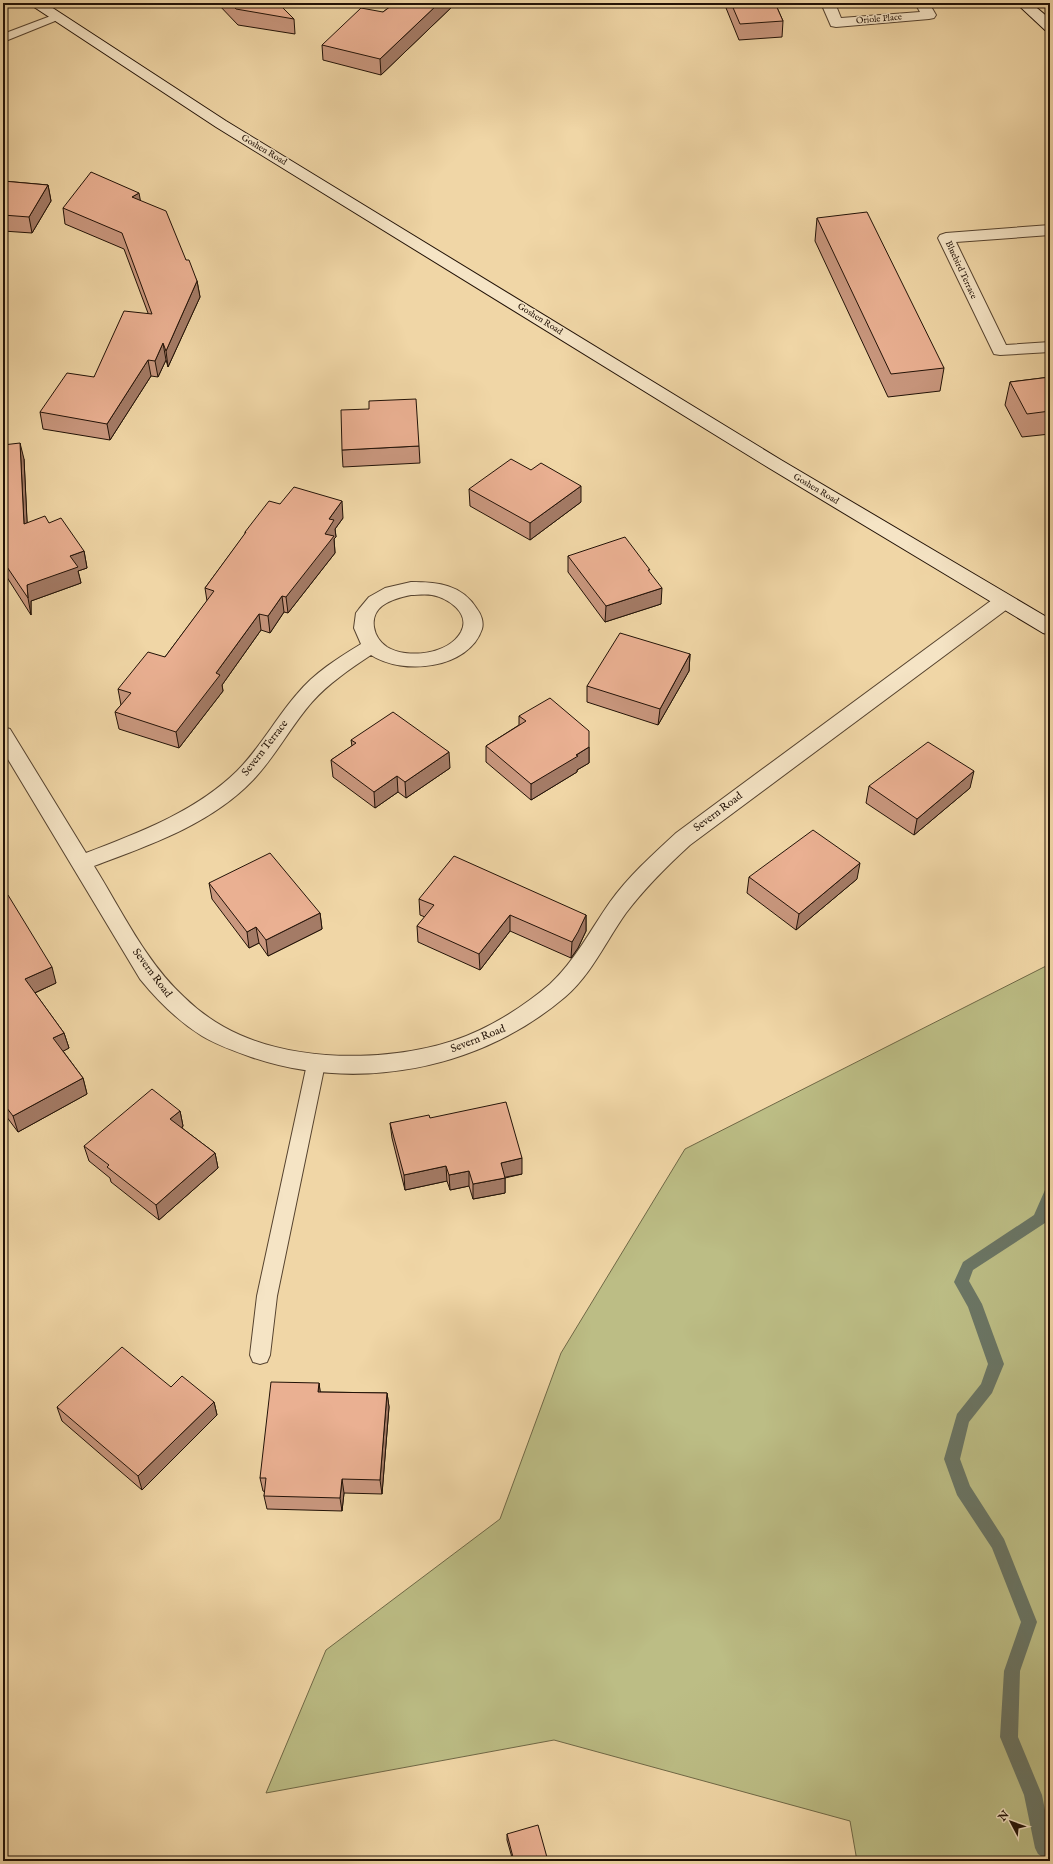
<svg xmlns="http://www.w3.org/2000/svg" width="1053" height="1864" font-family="'IM FELL English',serif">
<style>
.green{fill:#bcbd85;stroke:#6f6846}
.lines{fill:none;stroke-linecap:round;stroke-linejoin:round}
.stream{fill:#6b7665;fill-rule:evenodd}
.lane-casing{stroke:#56432f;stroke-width:2}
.street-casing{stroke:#56432f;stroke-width:2}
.secondary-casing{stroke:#221207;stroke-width:2}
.lane{fill:#f5e4c5;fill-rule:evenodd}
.street{fill:#f5e4c5;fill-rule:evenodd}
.secondary{fill:#f5e4c5;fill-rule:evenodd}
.wall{fill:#c9977e;stroke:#221207}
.shaded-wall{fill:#a47b66;stroke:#221207}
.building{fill:#eab092;stroke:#221207}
.labels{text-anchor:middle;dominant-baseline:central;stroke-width:3;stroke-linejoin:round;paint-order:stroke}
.far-street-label{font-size:9px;fill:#221207;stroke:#f5e4c5}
.street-label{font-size:11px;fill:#221207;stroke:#f5e4c5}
</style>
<rect width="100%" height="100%" fill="#f0d6a6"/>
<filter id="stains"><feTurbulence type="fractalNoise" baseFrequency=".005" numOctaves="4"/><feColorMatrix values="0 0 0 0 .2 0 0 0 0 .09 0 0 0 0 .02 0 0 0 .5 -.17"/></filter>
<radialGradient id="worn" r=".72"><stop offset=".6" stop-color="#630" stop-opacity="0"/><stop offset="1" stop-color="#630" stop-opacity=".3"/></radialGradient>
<!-- green -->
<path class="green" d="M1050 964V1861H857L850 1821 554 1740 266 1793 326 1650 500 1519 561 1353 685 1149Z"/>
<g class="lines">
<!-- stream -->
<path class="stream" d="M1050 1188V1212L1045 1223 973 1270 969 1281 982 1304 1004 1364 992 1393 969 1422 960 1459 970 1486 1004 1539 1037 1622 1020 1671 1018 1737 1042 1795 1050 1835V1861H1048L1038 1854 1035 1848 1024 1795 1000 1737 1004 1671 1021 1622 992 1548 957 1495 944 1459 957 1414 981 1384 988 1364 968 1307 954 1282 963 1262 1034 1215 1045 1190Z"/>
<defs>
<path id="lane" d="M56 14 62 17 60 19 3 42V34Z
M316 1056 323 1059 325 1064 277 1296 270 1355 267 1362 260 1364 253 1362 250 1355 257 1296 307 1064 309 1059Z"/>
<path id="street" d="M821 3H835L841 18 920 12 915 3H929L936 15 934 18 929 19 836 27 831 26Z
M1050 225V235L956 242 1006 345 1050 342V352L1000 355 994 354 938 238 940 235 946 233Z
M411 582C437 582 462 584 477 609 481 614 484 622 482 629 469 669 403 676 371 655 350 669 329 683 312 702 290 727 276 756 253 780 211 824 150 845 94 866 122 911 145 961 184 997 200 1013 220 1026 240 1035 309 1065 413 1062 480 1030 505 1018 529 1002 550 984 575 961 591 929 610 902 629 876 652 855 676 833L996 597 1003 596 1010 597 1013 602 1010 607 690 845C667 866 645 888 626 913 606 941 591 975 565 997 479 1070 357 1093 251 1057 234 1051 217 1045 202 1036 178 1021 158 1001 140 979L3 751V727L10 729 86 853C140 832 195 812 237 771 260 748 276 718 297 694 314 673 338 658 361 644L354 628 356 613 359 609 369 597 385 588ZM411 595C417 595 425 594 432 595 448 598 471 613 461 632 448 655 407 659 387 647 373 638 368 617 382 606 390 600 401 597 411 595Z"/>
<path id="secondary" d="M28 3H45L226 121 781 460 1050 619V635L1043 633 769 468 216 127Z
M1016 3H1031L1050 19V31L1045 30Z"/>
</defs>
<!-- lane casing -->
<use href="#lane" class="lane-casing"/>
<!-- street casing -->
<use href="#street" class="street-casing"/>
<!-- secondary casing -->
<use href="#secondary" class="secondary-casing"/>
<!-- lane -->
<use href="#lane" class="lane"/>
<!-- street -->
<use href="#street" class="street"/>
<!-- secondary -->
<use href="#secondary" class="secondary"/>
</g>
<!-- wall -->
<path class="wall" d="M217 3H278L294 19 295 34 238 25Z
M395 3H456L381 75 323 60 322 45 383 12Z
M724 3H775L783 21 782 37 739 40Z
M3 181 48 185 51 201 32 233 3 231Z
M141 201 186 260 197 281 200 297 168 367 166 360 158 377 151 376 110 440 43 429 40 412 94 377 148 313 124 249 65 224 63 208Z
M817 218 944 368 940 391 888 397 815 241Z
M1050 377V434L1022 437 1005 405 1010 382Z
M3 445 24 459 27 523H49L84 551 87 568 78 571 81 583 31 601V615L3 571Z
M419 446 420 463 343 467 342 450Z
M469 489 581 502 530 540 470 506Z
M280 504 343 518 335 529 336 537 334 539 335 553 288 613 284 612 270 633 261 630 222 685 223 691 179 748 119 729 115 712 121 705 118 689 165 657 207 601 205 588 245 534V532Z
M568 556 650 573 661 604 605 622 568 572Z
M690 654 689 671 658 725 587 702V686Z
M519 716 589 747V763L577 770V772L531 800 486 762V746L519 725Z
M351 740 450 768 406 798 398 792 375 808 333 777 331 760 352 746Z
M869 786 970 788 914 835 866 803Z
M749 877 857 879 796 930 747 893Z
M209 883 320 913 322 929 268 956 259 943 249 948 212 899Z
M3 897 56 983 35 993 64 1033 69 1048 63 1051 83 1078 87 1094 18 1132 3 1112Z
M419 899 586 915V931L578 948 571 958 510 931 480 970 418 942 417 926 425 917 420 915Z
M180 1111 183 1126 182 1128 215 1153 218 1168 159 1220 111 1182 110 1178 89 1161 84 1146Z
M430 1118 522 1174 505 1178V1193L473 1199 469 1186 450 1190 447 1181 405 1190 392 1138 390 1123Z
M319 1383 320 1392 387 1393 389 1407 382 1494 344 1493 342 1511 267 1509 264 1496 265 1492 263 1491 260 1478Z
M171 1387 214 1402 217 1415 142 1490 62 1421 57 1407Z
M507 1834 548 1861H513L507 1840Z"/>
<!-- shaded-wall -->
<path class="shaded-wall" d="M439 3H456L381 75 380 59Z
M48 185 51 201 32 233 29 217Z
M139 193 142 209 132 197Z
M197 281 200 297 168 367 166 351Z
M163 343 166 360 158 377 155 361Z
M148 360 151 376 110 440 107 424Z
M20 443 24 459 28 540 24 524Z
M581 486V502L530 540V523Z
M342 501 343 518 335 529 336 537 334 539 335 553 288 613 286 597 325 534 329 519Z
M84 551 87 568 78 571 81 583 31 601V615L28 598 27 585 70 556Z
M662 588 661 604 605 622 606 606Z
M282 596 284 612 270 633 268 616Z
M259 614 261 630 222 685 223 691 179 748 176 732 216 673Z
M690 654 689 671 658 725 660 709Z
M589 747V763L577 770V772L531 800V784Z
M449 752 450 768 406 798 405 782Z
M974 771 970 788 914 835 917 819Z
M397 776 398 792 375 808 374 792Z
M860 863 857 879 796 930 799 914Z
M320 913 322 929 268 956 266 940Z
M510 915V931L480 970 479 954Z
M586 915V931L578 948 571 958 572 942Z
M256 927 259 943 249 948 247 932Z
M52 967 56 983 30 995 25 979Z
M64 1033 69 1048 58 1054 53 1038Z
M83 1078 87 1094 18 1132 13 1116Z
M180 1111 183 1126 174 1134 170 1119Z
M215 1153 218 1168 159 1220 156 1205Z
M522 1158V1174L501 1178V1163Z
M446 1166 447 1181 405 1190 404 1175Z
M469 1171V1186L450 1190 449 1175Z
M505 1178V1193L473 1199V1184Z
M319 1383 321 1397 318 1392Z
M387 1393 389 1407 382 1494 380 1480Z
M214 1402 217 1415 142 1490 138 1476Z
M342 1479 344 1493 342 1511 340 1498Z"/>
<!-- building -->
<path class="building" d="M230 3H278L294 19 236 9Z
M395 3H439L380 59 322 45 361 8 383 12Z
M731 3H775L783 21 740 24Z
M91 172 139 193 132 197 166 211 186 260H189L197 281 166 351 163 343 155 361 148 360 107 424 40 412 67 373 94 377 124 311 152 314 122 233 63 208Z
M3 181 48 185 29 217 3 215Z
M867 212 944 368 891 374 817 218Z
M1050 377V411L1027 414 1010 382Z
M416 399 419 446 342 450 341 410 369 409V401Z
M20 443 24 524 45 516 49 523 61 518 84 551 70 556 78 567 27 585 28 598 3 561V445Z
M511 459 531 470 541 463 581 486 530 523 469 489Z
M294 487 342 501 329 519 334 520 325 534 334 536 286 597 282 596 268 616 259 614 216 673 220 675 176 732 115 712 131 693 118 689 148 652 165 657 214 591 205 588 246 532H245L269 501 280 504Z
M625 537 650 570H648L662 588 606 606 568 556Z
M620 633 690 654 660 709 587 686Z
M550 698 589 731V747L576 755 578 756 531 784 486 746 526 721 519 716Z
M393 712 449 752 405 782 397 776 374 792 331 760 356 743 351 740Z
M928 742 974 771 917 819 869 786Z
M813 830 860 863 799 914 749 877Z
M270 853 320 913 266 940 256 927 247 932 209 883Z
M454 856 586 915 578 932 572 942 510 915 479 954 417 926 434 905 419 899Z
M8 895 52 967 25 979 64 1033 53 1038 83 1078 13 1116 3 1103V897Z
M152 1089 180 1111 170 1119 215 1153 156 1205 107 1167 109 1165 84 1146Z
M506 1102 522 1158 501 1163 505 1178 473 1184 469 1171 449 1175 446 1166 404 1175 390 1123 429 1115 430 1118Z
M122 1347 171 1387 182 1376 214 1402 138 1476 57 1407Z
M271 1382 319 1383 318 1392 387 1393 380 1480 342 1479 340 1498 264 1496 266 1478H260Z
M538 1825 548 1861H514L507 1834Z"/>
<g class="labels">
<!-- far-street labels -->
<g class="far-street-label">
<text transform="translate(879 19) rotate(-5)">Oriole Place</text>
<text transform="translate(264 150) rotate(31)">Goshen Road</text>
<text transform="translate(961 270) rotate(65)">Bluebird Terrace</text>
<text transform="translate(540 319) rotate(32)">Goshen Road</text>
<text transform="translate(816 489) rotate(31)">Goshen Road</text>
</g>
<!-- street labels -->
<g class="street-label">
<text transform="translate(265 748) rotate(-52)">Severn Terrace</text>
<text transform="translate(718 812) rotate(-37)">Severn Road</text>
<text transform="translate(152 973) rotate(53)">Severn Road</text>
<text transform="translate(478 1039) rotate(-22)">Severn Road</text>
</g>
</g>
<!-- margin -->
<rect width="1053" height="1864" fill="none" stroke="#f0d6a6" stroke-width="16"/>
<rect x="4" y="4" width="1045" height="1856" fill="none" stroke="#221207" stroke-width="2"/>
<rect x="8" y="8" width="1037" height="1848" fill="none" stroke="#221207"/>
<!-- north arrow -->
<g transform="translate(1011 1822) rotate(311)" stroke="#f5e4c5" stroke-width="3" paint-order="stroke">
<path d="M0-3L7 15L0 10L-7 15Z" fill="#221207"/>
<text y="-6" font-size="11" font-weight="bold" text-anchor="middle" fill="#221207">N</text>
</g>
<rect width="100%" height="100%" filter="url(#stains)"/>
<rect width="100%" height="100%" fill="url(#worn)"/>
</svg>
